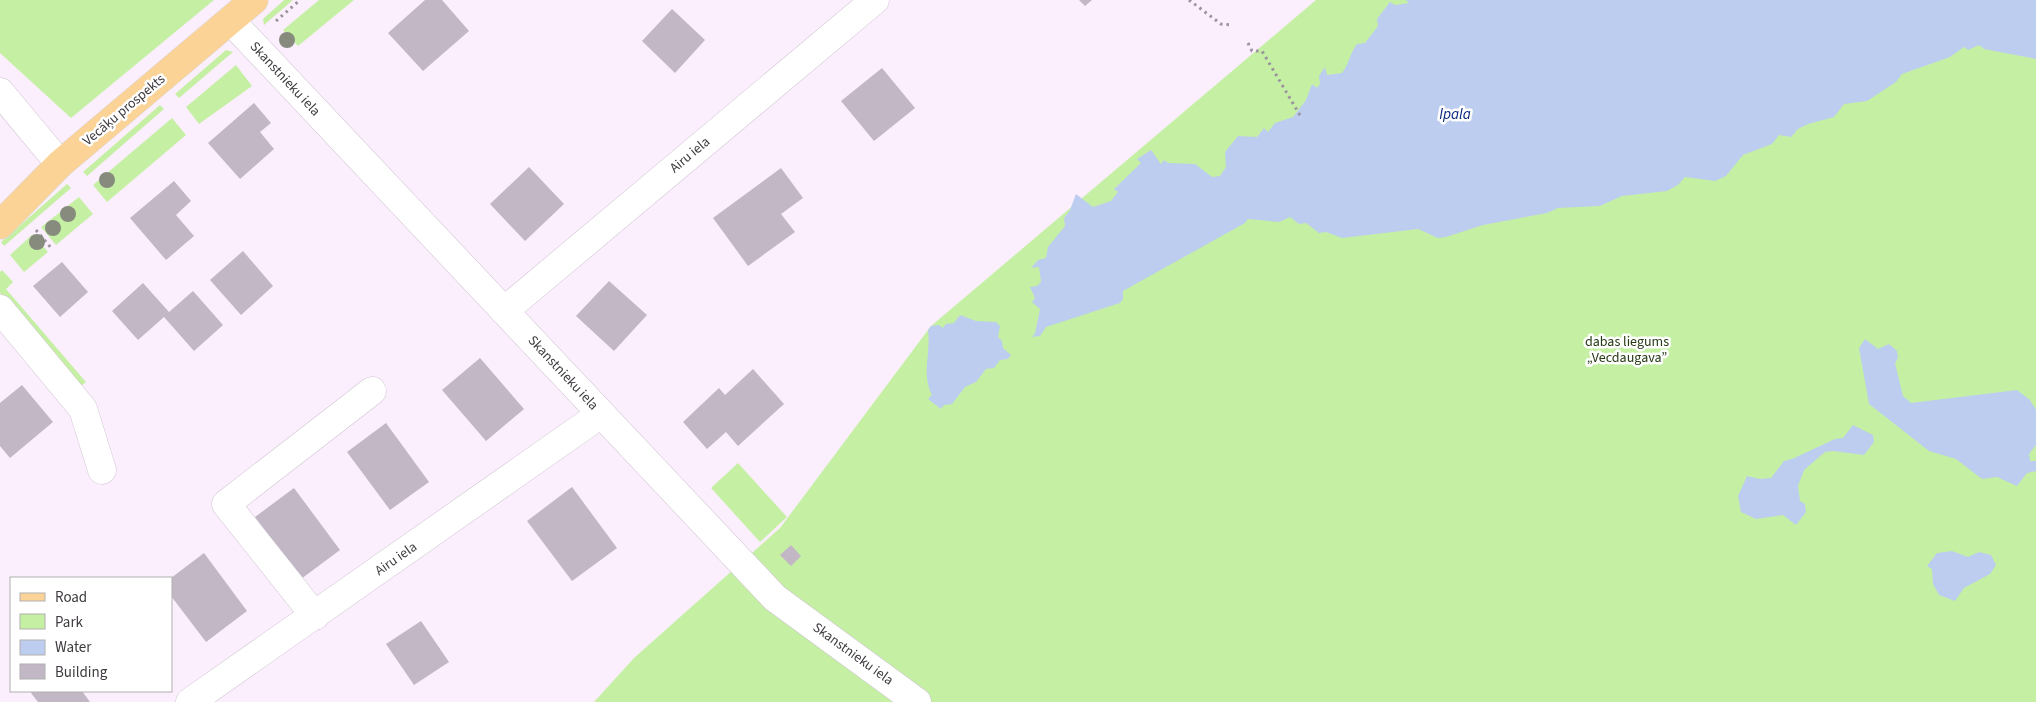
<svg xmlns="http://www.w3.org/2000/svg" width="2036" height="702" font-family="'Source Sans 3',sans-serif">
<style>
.green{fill:#c5f0a4}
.water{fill:#bccdef}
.building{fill:#c2b7c4}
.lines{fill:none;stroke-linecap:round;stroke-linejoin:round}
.minor-casing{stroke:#d0c4d2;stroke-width:29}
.major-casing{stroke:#d8d8d9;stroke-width:29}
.path{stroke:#9b939d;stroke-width:3;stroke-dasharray:2.5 4;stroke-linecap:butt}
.minor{stroke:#fff;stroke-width:28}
.major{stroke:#fbd397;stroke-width:28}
.tree{fill:#868b7e}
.labels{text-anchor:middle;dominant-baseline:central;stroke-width:5;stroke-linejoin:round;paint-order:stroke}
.street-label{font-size:14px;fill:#3e3a3f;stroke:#fff}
.park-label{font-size:14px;fill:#273a16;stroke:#fff}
.water-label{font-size:15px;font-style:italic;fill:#05237f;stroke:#fff}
</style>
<rect width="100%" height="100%" fill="#fbeefd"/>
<!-- green -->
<path class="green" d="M0 0H214L71 118 0 53Z
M284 0H293L264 25 263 19Z
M319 0H354L298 46 283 30Z
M1316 0H2036V702H594L634 658 780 528 931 326Z
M226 50 233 52 179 98 175 94Z
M236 65 252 86 199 124 186 107Z
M160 105 164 109 87 176 83 172Z
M172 118 186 135 107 202 93 185Z
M67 184 71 188 4 246 1 242Z
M79 197 93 214 56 245 41 227Z
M33 234 48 252 24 272 10 255Z
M2 270 13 282 6 289 86 382 81 386 0 293V272Z
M738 463 787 517 760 542 711 488Z"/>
<!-- water -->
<path class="water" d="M1406 0H2036V59L1984 49 1979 45 1968 50 1964 47 1950 57 1902 74 1896 82 1867 101 1844 104 1834 117 1808 124 1798 129 1791 137 1779 135 1772 144 1743 155 1726 176 1715 181 1685 177 1678 185 1667 191 1622 196 1600 206 1558 208 1547 213 1483 225 1446 237 1438 238 1418 229 1342 238 1326 232 1319 233 1306 223 1299 224 1290 217 1279 222 1248 219 1245 223 1123 291V299L1120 303 1046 327 1040 336 1032 337 1035 333 1040 309 1032 302 1035 298 1030 287 1037 286 1041 282 1039 267 1031 268 1038 260 1046 258 1048 247 1065 226 1064 218 1070 210 1076 194 1093 207 1111 201 1118 192 1114 189 1141 163 1137 159 1151 150 1161 164 1164 160 1168 163 1195 164 1212 177 1220 176 1226 167 1225 152 1238 136 1257 137 1264 128 1268 132 1275 123 1293 117 1306 100 1312 84 1317 88 1320 84 1319 76 1325 67 1327 75 1342 73C1349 64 1350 53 1357 44L1365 43 1378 26 1377 19 1390 2 1395 5 1409 3Z
M960 315 976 321 996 322 1000 326 998 337 1002 341 1003 348 1011 355 1008 359 1000 360 994 368 986 369 976 382 965 387 952 404 944 405 941 409 928 399 932 395C921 373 931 354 928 330L931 326 939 325 943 328 946 324 954 323Z
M1865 339 1878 349 1889 344 1897 351 1898 358 1895 363 1903 396 1911 403 2017 390 2030 400 2036 410V445L2029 454 2030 461H2036V471L2027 473 2017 486 1997 477 1982 479 1956 459 1929 451 1869 404 1859 348Z
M1853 425 1873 435 1874 442 1864 455 1833 451 1825 452 1804 470 1798 486 1800 501 1805 504 1806 512 1796 525 1783 515 1756 519 1741 512 1738 496 1747 476 1760 479 1771 478 1784 461 1792 459 1835 439 1843 438Z
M1952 551 1968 557 1979 552 1991 555 1996 565 1990 574 1964 588 1955 601 1939 595 1933 584 1932 569 1927 566 1937 553Z"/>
<!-- building -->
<path class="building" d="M425 0H442L469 31 423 71 388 33Z
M1079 0H1092L1085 6Z
M672 9 705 40 675 73 642 41Z
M882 68 915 108 874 141 841 101Z
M254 103 271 123 260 132 274 149 240 179 208 143Z
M529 167 564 204 525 241 490 204Z
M781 168 803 198 781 214 795 232 748 266 713 218Z
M174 181 191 201 176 215 194 236 166 260 130 218Z
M243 251 273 286 241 315 210 280Z
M62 262 88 292 60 317 33 286Z
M609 281 647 315 614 351 576 316Z
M143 283 169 312 193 291 223 325 194 351 164 317 138 340 112 311Z
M480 358 524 409 486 441 442 390Z
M753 369 784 404 738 446 726 432 707 449 683 422 719 388 725 395Z
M22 385 53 422 10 458 0 446V403Z
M386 423 429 482 390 510 347 452Z
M572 487 617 548 572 581 527 521Z
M294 488 340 550 301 579 255 517Z
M791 545 801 556 791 566 780 555Z
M204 553 247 611 206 642 171 596V578Z
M421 621 449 662 414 685 386 644Z
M33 691H82L90 702H38L31 693Z"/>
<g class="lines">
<defs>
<path id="minor" d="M230 20 775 598 917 702
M0 92 60 164
M0 309 83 409 102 470
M504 311 875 0
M315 616 226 504 372 391
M190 702 601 414"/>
<path id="major" d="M0 225 60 164 254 0"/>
</defs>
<!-- minor casing -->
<use href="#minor" class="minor-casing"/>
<!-- major casing -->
<use href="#major" class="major-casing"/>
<!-- path -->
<path class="path" d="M1189 0 1221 24 1231 25
M276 21 300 0
M1248 43 1252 51H1262L1301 117
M36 230 52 249"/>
<!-- minor -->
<use href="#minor" class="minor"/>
<!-- major -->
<use href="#major" class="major"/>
</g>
<!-- trees -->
<g class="tree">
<circle cx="287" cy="40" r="8"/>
<circle cx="107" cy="180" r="8"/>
<circle cx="68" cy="214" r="8"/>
<circle cx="53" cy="228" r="8"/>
<circle cx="37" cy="242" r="8"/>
</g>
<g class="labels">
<!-- street labels -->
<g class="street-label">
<text transform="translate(285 79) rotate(47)">Skanstnieku iela</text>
<text transform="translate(124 110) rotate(-40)">Vecāķu prospekts</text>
<text transform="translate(690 155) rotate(-40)">Airu iela</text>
<text transform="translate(563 373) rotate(47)">Skanstnieku iela</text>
<text transform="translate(396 559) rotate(-35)">Airu iela</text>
<text transform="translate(853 654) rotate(36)">Skanstnieku iela</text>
</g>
<!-- park labels -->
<g class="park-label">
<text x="1627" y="342">dabas liegums<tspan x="1627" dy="16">„Vecdaugava”</tspan></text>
</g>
<!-- water labels -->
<g class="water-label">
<text x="1455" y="114">Ipala</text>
</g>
</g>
<!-- legend -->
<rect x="10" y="577" width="162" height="115" fill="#ffffff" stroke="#b2b0b2"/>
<rect x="20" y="593" width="25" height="8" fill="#fbd397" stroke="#b2b0b2"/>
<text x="55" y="602" font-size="15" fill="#3e3a3f">Road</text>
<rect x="20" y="614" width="25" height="15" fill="#c5f0a4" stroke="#b2b0b2"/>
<text x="55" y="627" font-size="15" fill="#3e3a3f">Park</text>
<rect x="20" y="640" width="25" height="15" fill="#bccdef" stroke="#b2b0b2"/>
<text x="55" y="652" font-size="15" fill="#3e3a3f">Water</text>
<rect x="20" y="664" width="25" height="15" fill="#c2b7c4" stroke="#b2b0b2"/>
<text x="55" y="677" font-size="15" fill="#3e3a3f">Building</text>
</svg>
